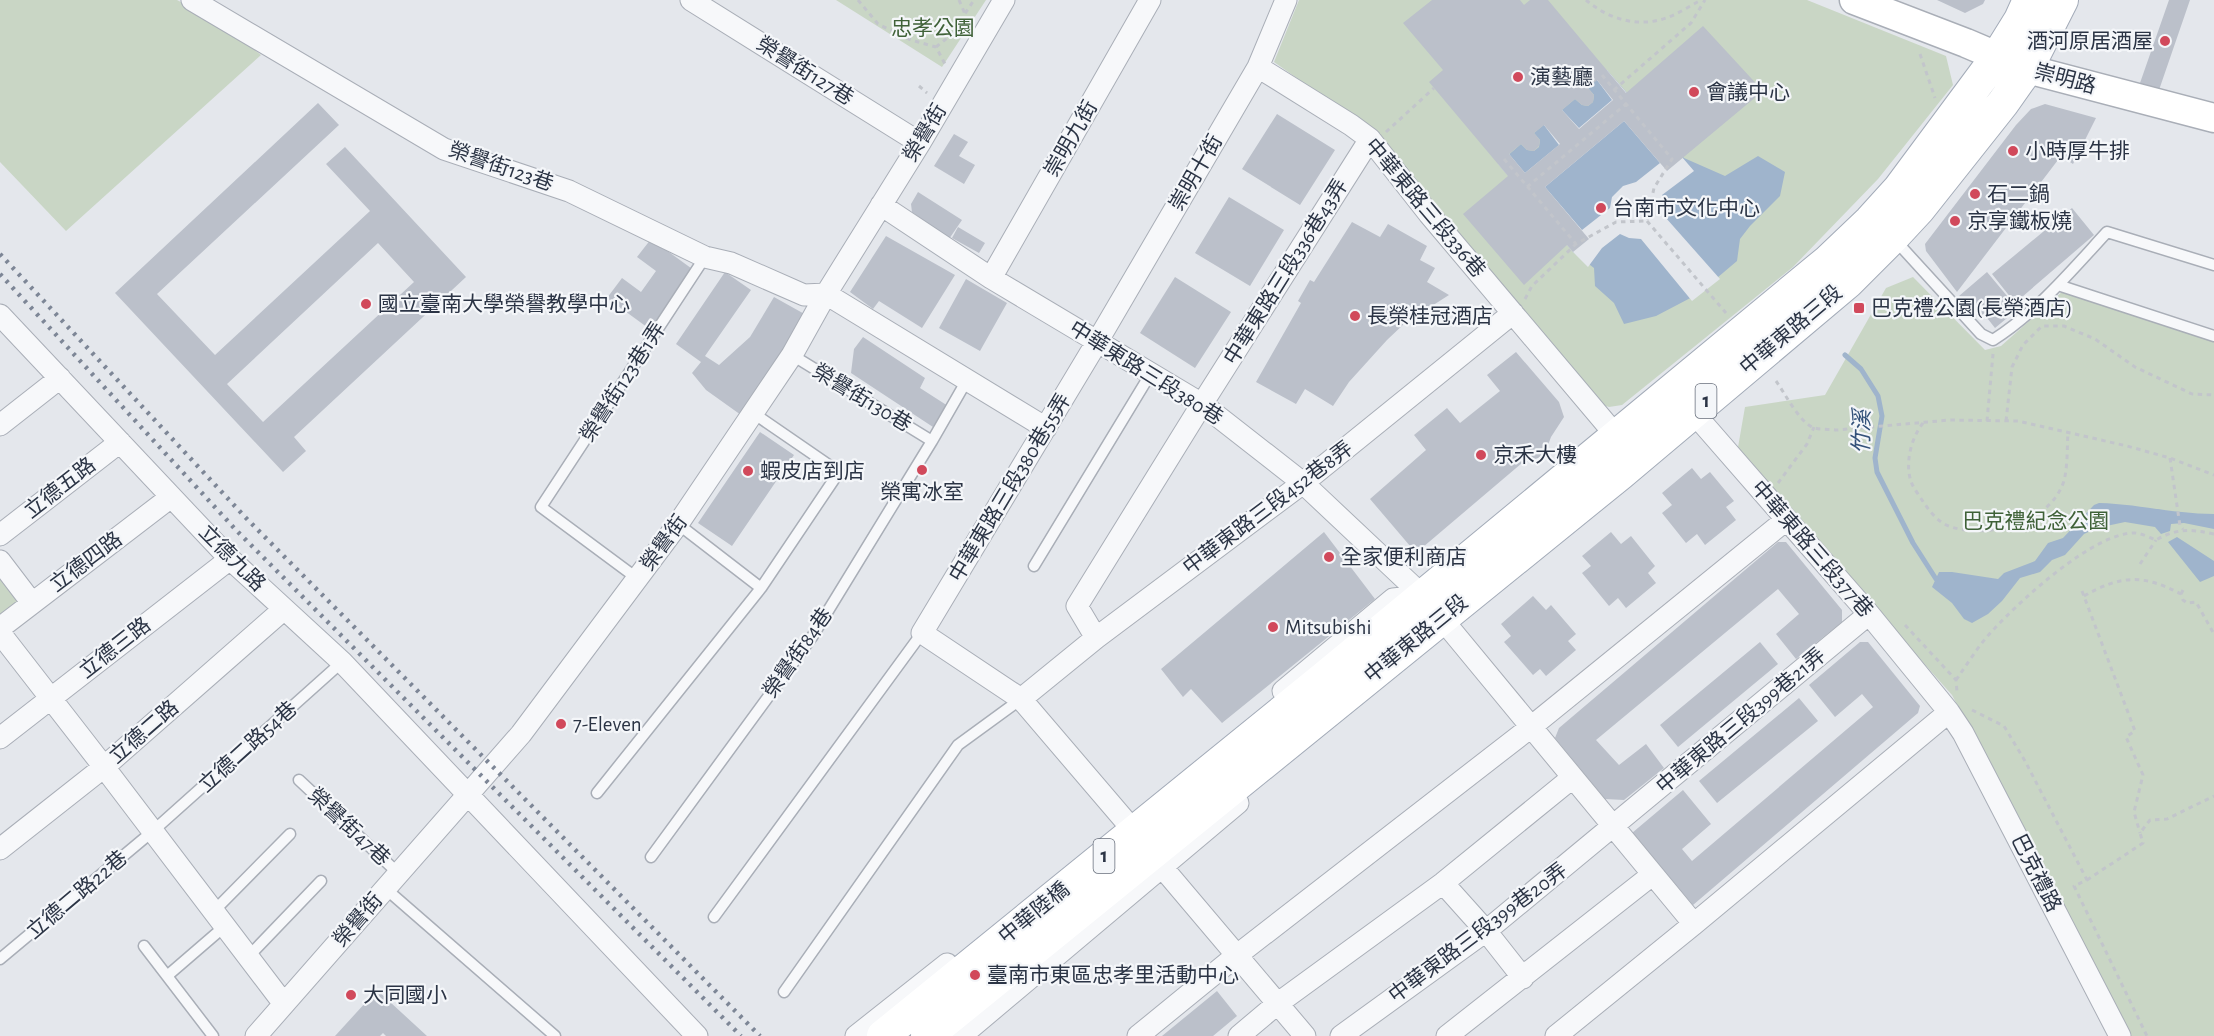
<svg xmlns="http://www.w3.org/2000/svg" width="2214" height="1036" font-family="'Alegreya Sans','Noto Sans TC',sans-serif">
<style>
.green{fill:#c9d6c5}
.water{fill:#9fb4cc}
.pier{fill:#e4e7ec;fill-rule:evenodd}
.lines{fill:none;stroke-linecap:round;stroke-linejoin:round}
.stream{stroke:#9fb4cc;stroke-width:5}
.building{fill:#bbc0ca;fill-rule:evenodd}
.lane-casing{stroke:#a9aeb7;stroke-width:13}
.street-casing{stroke:#a9aeb7;stroke-width:23}
.secondary-casing{stroke:#a9aeb7;stroke-width:31}
.primary-casing{stroke:#a3abb8;stroke-width:34}
.path{stroke:#c2c5cb;stroke-width:3;stroke-dasharray:4.5 4.5;stroke-linecap:butt}
.lane{stroke:#f7f8fa;stroke-width:10}
.street{stroke:#f7f8fa;stroke-width:21}
.secondary{stroke:#fff;stroke-width:28}
.primary{stroke:#fff;stroke-width:32}
.rail{stroke:#7d8696;stroke-width:4.5;stroke-dasharray:3 6;stroke-linecap:butt}
.poi-dot{fill:#d1495b;stroke:#f4f6f9;stroke-width:2}
.labels{text-anchor:middle;dominant-baseline:central;stroke-width:4.5;stroke-linejoin:round;paint-order:stroke}
.shield{fill:#f4f6f9;stroke:#676e7b;stroke-width:1.5}
.shield-label{font-size:20px;font-weight:bold;fill:#2b3445}
.park-label{font-size:21px;fill:#3f6138;stroke:#f4f6f9}
.poi-label{font-size:21px;fill:#2b3445;stroke:#f4f6f9;text-anchor:start}
.street-label{font-size:21px;fill:#2b3445;stroke:#f4f6f9}
.water-label{font-size:22px;font-style:italic;fill:#34527a;stroke:#f4f6f9}
</style>
<rect width="100%" height="100%" fill="#e4e7ec"/>
<!-- green -->
<path class="green" d="M0 0H177L222 24 261 55 66 231 0 162Z
M836 0H986L942 67Z
M1299 0H1807L1946 56 1953 85 1878 179 1793 267 1622 405 1609 407 1595 402 1369 129 1274 62Z
M1913 277 1985 350 2001 346 2063 291 2214 342V1036H2129L1952 695 1737 453 1745 407 1825 395 1886 288Z
M0 561 32 603 0 628Z"/>
<!-- water -->
<path class="water" d="M1607 70 1684 158 1725 176 1758 156 1785 172 1780 196 1750 226 1740 239 1737 261 1698 294 1656 316 1624 324 1614 303 1595 286 1594 268 1573 252 1498 164 1521 144 1527 150 1534 151 1539 147 1540 140 1534 133 1575 99 1582 105 1588 106 1593 102 1594 95 1588 88Z
M2099 503C2138 504 2175 514 2214 514V529L2184 523 2171 524 2170 531 2161 534 2155 527 2125 522 2097 528 2084 534 2065 555 2052 560 2040 572 2020 578 2002 601 1988 614 1972 623 1964 619 1952 603 1932 587 1939 572H1952L1998 579 2004 573 2035 561 2048 543 2063 538 2094 505Z
M2177 537 2214 561V576L2200 582 2168 542Z"/>
<!-- pier -->
<path class="pier" d="M1607 70 1694 171 1662 195 1667 207 1666 218 1720 279 1692 301 1641 239 1629 238 1620 234 1602 248 1588 267 1573 252 1498 164 1509 154 1525 173 1559 145 1544 125 1562 110 1579 128 1612 100 1597 80ZM1624 121 1660 163 1636 182 1623 186 1612 197 1610 208 1582 230 1545 187Z"/>
<g class="lines">
<!-- stream -->
<path class="stream" d="M1845 355 1861 369 1878 396 1882 416 1875 458 1877 472 1913 543 1936 579"/>
</g>
<!-- building -->
<path class="building" d="M1432 0H1520L1524 5 1530 0H1548L1626 93 1703 26 1763 91 1667 171 1624 121 1545 187 1589 239 1573 252 1567 245 1524 285 1463 214 1508 176 1429 82 1443 70 1403 23ZM1597 80 1613 100 1579 129 1562 110 1575 99 1582 105 1588 106 1593 102 1594 95 1588 88ZM1544 125 1560 144 1525 173 1509 154 1521 144 1527 150 1534 151 1539 146 1540 140 1534 133Z
M1937 0H1985L1983 4 1965 13Z
M2169 0H2190L2159 90 2140 83Z
M318 103 339 125 157 294 215 355 370 211 326 164 345 147 466 277 294 437 306 451 283 472 115 293ZM378 243 414 282 263 422 227 384Z
M2045 104 2096 118 2073 164 2061 156 1957 292 1926 251 1925 244 2016 125 2031 109Z
M1277 114 1335 150 1300 205 1242 169Z
M954 134 968 142 959 156 975 165 964 184 934 166Z
M918 192 962 220 949 239 912 212 911 204Z
M1229 197 1284 230 1250 286 1195 253Z
M2072 208 2094 235 2015 303 1992 274Z
M1352 222 1380 237 1388 224 1427 246 1420 260 1435 268 1427 282 1449 295 1405 323 1387 340 1349 382 1333 406 1305 389 1296 404 1256 382 1301 303 1298 301 1310 280 1314 282Z
M958 227 985 243 979 253 952 238Z
M886 236 955 275 922 328 879 301 873 309 850 292Z
M651 239 695 271 651 330 607 298 622 278 641 292 656 271 637 257Z
M725 272 751 290 705 356 719 365 750 337 774 297 808 316 741 415 706 390 692 373 701 362 676 344Z
M1987 272 2018 309 1995 328 1984 314 1979 318 1959 296Z
M1175 277 1231 312 1195 368 1140 333Z
M966 279 1007 303 980 351 939 328Z
M863 337 925 378 920 388 948 406 933 427 851 373 854 349Z
M1516 352 1559 402 1564 417 1551 437 1545 453 1538 458 1522 463 1416 553 1370 499 1426 450 1414 435 1447 408 1460 423 1500 391 1487 375Z
M760 432 794 455 732 546 698 523Z
M1692 468 1701 479 1710 472 1734 501 1726 507 1736 520 1705 545 1697 534 1686 543 1662 513 1672 505 1662 493Z
M1324 532 1375 599 1222 723 1191 689 1183 697 1161 669Z
M1611 532 1621 544 1631 536 1655 566 1648 573 1656 583 1626 608 1618 598 1609 606 1582 573 1591 566 1582 556Z
M1778 542H1786L1842 610V622L1796 659 1776 634 1799 614 1778 589 1596 740 1619 765 1646 744 1664 768 1624 800 1605 799 1555 738 1559 728Z
M1533 596 1546 610 1551 605 1576 634 1568 641 1576 650 1546 676 1540 669 1533 675 1504 642 1511 636 1501 624Z
M1760 642 1778 664 1678 747 1660 725Z
M1860 642H1868L1920 706 1918 713 1693 905 1632 833 1683 790 1711 824 1682 849 1692 861 1873 707 1862 694 1835 717 1809 685Z
M1799 698 1818 721 1717 803 1699 781Z
M377 990 427 1036H386L383 1033 380 1036H335Z
M1217 991 1237 1016 1213 1036H1162Z"/>
<g class="lines">
<defs>
<path id="lane" d="M1895 240 1981 334 1993 340C2037 312 2072 270 2107 232L2214 265
M2058 285 2214 336
M792 355 932 441
M753 413 839 472 761 588
M1034 566 1151 373
M638 579 541 507 705 257
M299 780 399 874
M597 793 761 588 678 524
M651 857 812 637 932 441 967 380
M386 889 555 1036
M213 912 290 834
M714 917 922 633
M144 946 213 1036
M248 957 321 881
M0 959 153 831 342 662
M167 976 225 926
M784 992 958 745 1021 699"/>
<path id="street" d="M192 0 444 149 569 191 705 257 731 263 804 295 826 294 1046 428
M691 0 920 143
M1258 67 1351 125 1370 139 1429 214 1624 445
M881 205 991 278 1202 404 1303 483 1423 596 1694 924
M991 278 1150 0
M0 315 230 559 342 662 697 1036
M1685 403 1869 614 1949 712 1963 733 2120 1036
M0 425 60 378
M0 535 120 442
M0 561 32 603
M0 628 171 497
M0 633 104 767 284 1004
M1096 638 1077 606 1202 404 1370 139
M1283 691 1393 599 1422 596
M1021 699 1096 638 1303 483 1513 313
M0 738 230 559
M1127 823 1021 699 922 633 1097 342 1258 67 1286 0
M0 849 104 767 284 609
M1162 867 1305 1036
M1443 883 1486 931 1523 978
M256 1036 521 734 678 524 792 355 826 294 920 143 1004 0
M856 1036 947 964
M961 1036 1238 803
M1138 1036 1236 956 1531 727 1786 520
M1239 1036 1277 1004 1443 883 1572 778
M1341 1036 1486 931 1869 614
M1447 1036 1652 875
M1556 1036 1694 924 1949 712"/>
<path id="secondary" d="M1854 0 1966 43 2027 69 2214 118"/>
<path id="primary" d="M883 1036 1325 677 1828 261 1870 221 1899 189 1997 57 2020 20 2029 0
M927 1036 1620 474 1848 282 1893 237 1919 209 2003 103 2027 69 2062 0"/>
</defs>
<!-- lane casing -->
<use href="#lane" class="lane-casing"/>
<!-- street casing -->
<use href="#street" class="street-casing"/>
<!-- secondary casing -->
<use href="#secondary" class="secondary-casing"/>
<!-- primary casing -->
<use href="#primary" class="primary-casing"/>
<!-- path -->
<path class="path" d="M858 0 878 24 911 40 936 47 945 64
M959 0 965 14
M1586 0C1608 19 1638 28 1666 18 1678 14 1690 6 1701 0
M936 47 951 35 974 0
M1920 54 1935 98
M1602 75 1672 159 1654 188 1647 221
M919 86 927 93
M1614 90 1691 23 1705 0
M1386 132 1434 88
M1504 159 1576 244 1616 222 1647 221
M1527 187 1626 104
M1647 221 1726 313
M1525 299 1532 286 1576 244
M1776 381C1784 392 1799 421 1812 427 1819 430 1829 429 1837 430L1950 420 2018 421 2127 446 2170 458 2214 475
M1987 421 1993 354
M2006 421 2012 367 2023 345 2042 326H2064L2095 339 2135 367 2192 394 2214 395
M1923 423C1911 438 1904 465 1912 484 1915 490 1920 497 1924 503 1931 513 1939 523 1951 527 1989 538 2045 525 2062 486 2068 474 2067 446 2068 432
M2170 458 2180 526 2183 529
M1778 483 1807 444 1814 427
M2140 564 2156 540
M2082 591 2135 731 2126 737 2143 775 2134 812 2140 833
M2181 594 2184 588
M2084 596C2121 575 2143 574 2181 594L2183 600 2187 603 2196 602 2214 634
M1905 625 1956 680 1957 692
M1956 680C1968 663 1980 643 1995 628 2022 599 2094 533 2134 533 2142 533 2150 538 2156 540 2177 528 2191 529 2214 534
M1972 710 2004 726 2025 761 2087 880 2074 886 2147 1036
M2087 880 2143 843 2140 833 2150 820 2167 819 2214 796"/>
<!-- lane -->
<use href="#lane" class="lane"/>
<!-- street -->
<use href="#street" class="street"/>
<!-- secondary -->
<use href="#secondary" class="secondary"/>
<!-- primary -->
<use href="#primary" class="primary"/>
<!-- rail -->
<path class="rail" d="M0 254 246 518 760 1036
M0 274 236 530 741 1036"/>
</g>
<!-- markers -->
<g class="poi-dot">
<circle cx="2165" cy="41" r="6"/>
<circle cx="1518" cy="77" r="6"/>
<circle cx="1694" cy="92" r="6"/>
<circle cx="2013" cy="151" r="6"/>
<circle cx="1975" cy="194" r="6"/>
<circle cx="1601" cy="208" r="6"/>
<circle cx="1955" cy="221" r="6"/>
<circle cx="366" cy="304" r="6"/>
<rect x="1853" y="302" width="12" height="12" rx="3"/>
<circle cx="1355" cy="316" r="6"/>
<circle cx="1481" cy="455" r="6"/>
<circle cx="922" cy="470" r="6"/>
<circle cx="748" cy="471" r="6"/>
<circle cx="1329" cy="557" r="6"/>
<circle cx="1273" cy="627" r="6"/>
<circle cx="561" cy="724" r="6"/>
<circle cx="975" cy="975" r="6"/>
<circle cx="351" cy="995" r="6"/>
</g>
<g class="labels">
<!-- shield labels -->
<g class="shield">
<rect x="1695.5" y="384" width="21" height="34" rx="4.5"/>
<rect x="1093.5" y="839" width="21" height="34" rx="4.5"/>
</g>
<g class="shield-label">
<text x="1706" y="401">1</text>
<text x="1104" y="856">1</text>
</g>
<!-- park labels -->
<g class="park-label">
<text x="933" y="28">忠孝公園</text>
<text x="2036" y="521">巴克禮紀念公園</text>
</g>
<!-- poi labels -->
<g class="poi-label">
<text x="2153" y="41" text-anchor="end">酒河原居酒屋</text>
<text x="1530" y="77">演藝廳</text>
<text x="1706" y="92">會議中心</text>
<text x="2025" y="151">小時厚牛排</text>
<text x="1987" y="194">石二鍋</text>
<text x="1613" y="208">台南市文化中心</text>
<text x="1967" y="221">京享鐵板燒</text>
<text x="378" y="304">國立臺南大學榮譽教學中心</text>
<text x="1871" y="308">巴克禮公園(長榮酒店)</text>
<text x="1367" y="316">長榮桂冠酒店</text>
<text x="1493" y="455">京禾大樓</text>
<text x="760" y="471">蝦皮店到店</text>
<text x="922" y="492" text-anchor="middle">榮寓冰室</text>
<text x="1341" y="557">全家便利商店</text>
<text x="1285" y="627">Mitsubishi</text>
<text x="573" y="724">7-Eleven</text>
<text x="987" y="975">臺南市東區忠孝里活動中心</text>
<text x="363" y="995">大同國小</text>
</g>
<!-- street labels -->
<g class="street-label">
<text transform="translate(805 71) rotate(32)">榮譽街127巷</text>
<text transform="translate(2065 79) rotate(15)">崇明路</text>
<text transform="translate(925 133) rotate(-59)">榮譽街</text>
<text transform="translate(1071 139) rotate(-60)">崇明九街</text>
<text transform="translate(501 167) rotate(19)">榮譽街123巷</text>
<text transform="translate(1196 173) rotate(-60)">崇明十街</text>
<text transform="translate(1425 208) rotate(50)">中華東路三段336巷</text>
<text transform="translate(1286 272) rotate(-58)">中華東路三段336巷43弄</text>
<text transform="translate(1791 330) rotate(-40)">中華東路三段</text>
<text transform="translate(1146 373) rotate(32)">中華東路三段380巷</text>
<text transform="translate(623 382) rotate(-57)">榮譽街123巷1弄</text>
<text transform="translate(862 398) rotate(31)">榮譽街130巷</text>
<text transform="translate(60 488) rotate(-38)">立德五路</text>
<text transform="translate(1010 488) rotate(-59)">中華東路三段380巷55弄</text>
<text transform="translate(1268 508) rotate(-37)">中華東路三段452巷8弄</text>
<text transform="translate(664 543) rotate(-54)">榮譽街</text>
<text transform="translate(1812 549) rotate(49)">中華東路三段377巷</text>
<text transform="translate(232 558) rotate(45)">立德九路</text>
<text transform="translate(86 562) rotate(-37)">立德四路</text>
<text transform="translate(1416 639) rotate(-39)">中華東路三段</text>
<text transform="translate(115 648) rotate(-38)">立德三路</text>
<text transform="translate(798 653) rotate(-55)">榮譽街84巷</text>
<text transform="translate(1741 721) rotate(-40)">中華東路三段399巷21弄</text>
<text transform="translate(144 732) rotate(-41)">立德二路</text>
<text transform="translate(248 747) rotate(-42)">立德二路54巷</text>
<text transform="translate(349 827) rotate(43)">榮譽街47巷</text>
<text transform="translate(2036 873) rotate(63)">巴克禮路</text>
<text transform="translate(77 895) rotate(-40)">立德二路22巷</text>
<text transform="translate(1034 913) rotate(-39)">中華陸橋</text>
<text transform="translate(358 920) rotate(-49)">榮譽街</text>
<text transform="translate(1478 933) rotate(-37)">中華東路三段399巷20弄</text>
</g>
<!-- water labels -->
<g class="water-label">
<text transform="translate(1862 432) rotate(-89)">竹溪</text>
</g>
</g>
</svg>
